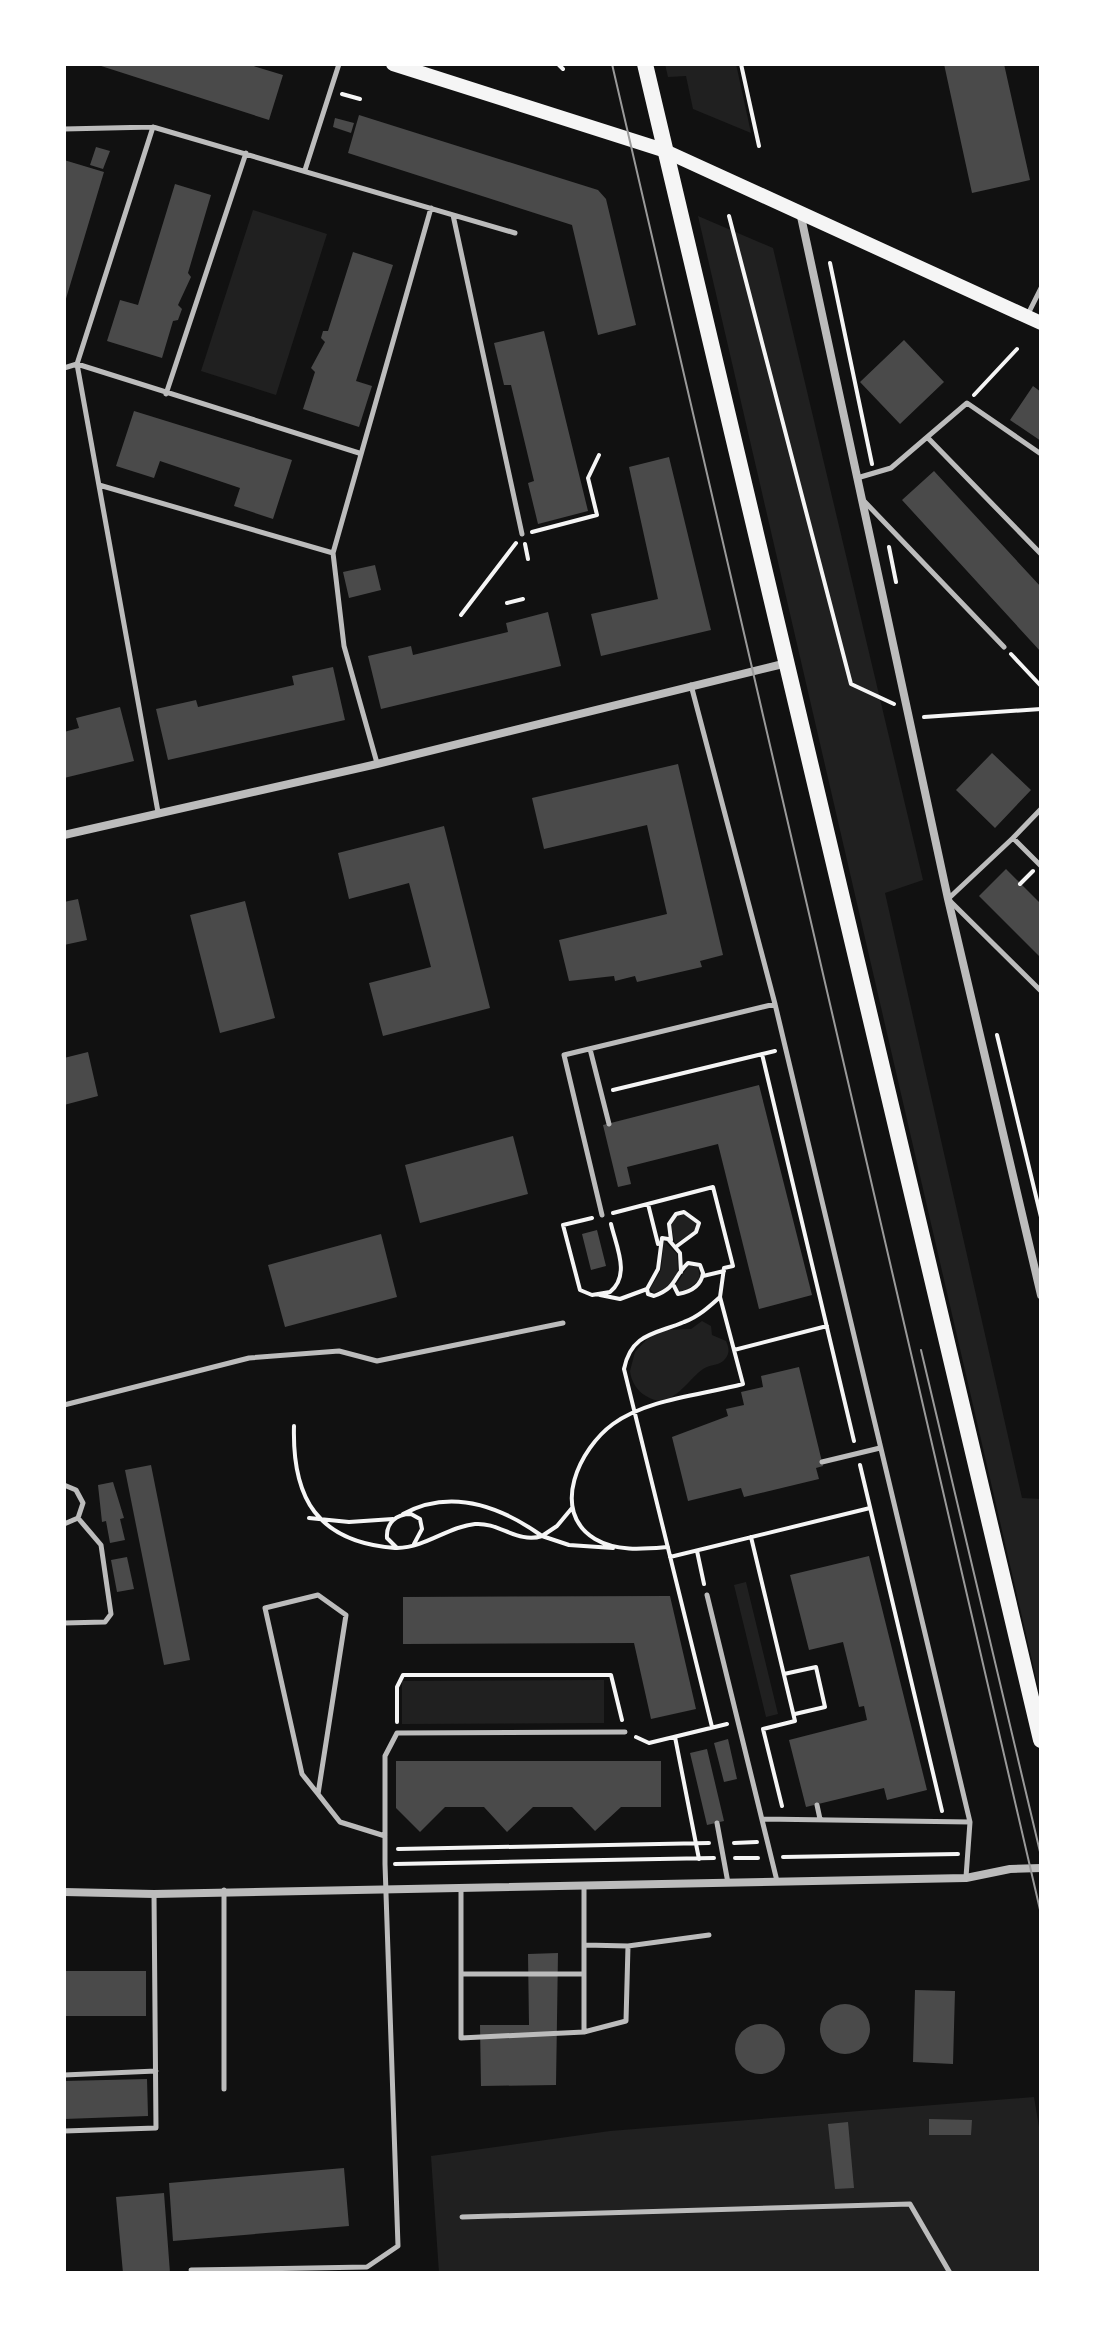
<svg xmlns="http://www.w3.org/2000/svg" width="1105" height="2337" font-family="'Source Serif 4',serif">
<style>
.green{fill:#202020}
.building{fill:#4a4a4a}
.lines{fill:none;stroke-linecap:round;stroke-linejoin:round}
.path{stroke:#f5f5f5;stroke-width:4}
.service{stroke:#bcbcbc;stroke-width:5}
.minor{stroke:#bcbcbc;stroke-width:8}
.secondary{stroke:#f5f5f5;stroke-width:14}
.primary{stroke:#f5f5f5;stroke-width:16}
.tram{stroke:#9a9a9a;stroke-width:2}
</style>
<rect width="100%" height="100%" fill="#111"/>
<!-- green -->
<path class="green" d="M665 64H736L751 133 693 109 686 76 668 77Z
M253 210 327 234 276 395 201 371Z
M698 216 773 248 923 880 885 893 1022 1498 1041 1499V1699Z
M684 1214 697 1224 695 1231 675 1244 671 1225 677 1215Z
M664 1241 677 1254 678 1272 670 1287 654 1293 650 1289 661 1270Z
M689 1265 698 1266 700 1280 685 1291 678 1292 676 1285Z
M702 1321 711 1326 712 1335 726 1341C729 1348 730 1353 725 1359 720 1366 710 1364 703 1369 686 1381 671 1412 646 1396 637 1391 631 1381 630 1371L635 1352 649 1337 667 1330 691 1329Z
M746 1582 778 1714 766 1717 734 1585Z
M604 1680V1723L402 1724V1681Z
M1034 2097 1041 2139V2273H439L431 2156 610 2131Z"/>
<!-- building -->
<path class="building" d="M247 64 283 75 269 120 98 65Z
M944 64H1004L1030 180 972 193Z
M359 115 598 190 606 199 636 325 598 335 572 225 348 153Z
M335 118 354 123 351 133 333 127Z
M96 147 110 151 103 169 90 165Z
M64 160 104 172 65 302H64Z
M175 184 211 195 188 273 191 277 178 305 182 309 178 320 173 321 162 358 107 341 120 300 138 305Z
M353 252 393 265 356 381 372 386 359 427 303 409 315 372 311 368 325 342 321 338 323 331H328Z
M544 331 588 511 538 524 528 483 534 481 511 385H504L494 343Z
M904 340 944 382 900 424 860 382Z
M1033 386 1041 392V441L1010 420Z
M134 411 292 460 273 519 234 506 240 488 160 461 154 478 116 466Z
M669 457 711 630 601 656 591 614 658 599 629 467Z
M934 471 1041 587V652L902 500Z
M375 565 381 590 349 598 343 572Z
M548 612 561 666 381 709 368 656 411 646 413 655 508 632 506 623Z
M333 667 345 720 168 760 156 709 196 700 198 707 294 685 292 676Z
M120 707 134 761 64 778V732L79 728 76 718Z
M992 753 1031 790 995 828 956 790Z
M678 764 723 955 700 961 702 967 637 982 635 976 615 981 614 976 569 981 559 940 667 914 647 825 544 849 532 798Z
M444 826 490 1008 383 1036 369 983 431 967 409 883 349 899 338 853Z
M1006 869 1041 904V958L979 896Z
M78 899 87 940 64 945V902Z
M245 901 275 1018 220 1033 190 915Z
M88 1052 98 1096 64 1105V1058Z
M759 1085 812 1295 759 1309 718 1144 627 1167 631 1184 618 1187 603 1125Z
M513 1136 528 1194 420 1223 405 1165Z
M597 1230 606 1266 591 1270 582 1234Z
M381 1234 397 1297 285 1327 268 1265Z
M799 1367 823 1466 816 1468 819 1479 744 1497 741 1488 688 1501 672 1437 728 1416 726 1409 744 1405 741 1392 763 1387 761 1376Z
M151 1465 190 1660 164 1665 125 1470Z
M113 1482 124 1518 120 1519 125 1540 110 1543 106 1521 102 1522 98 1485Z
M869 1556 927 1790 887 1800 884 1788 806 1807 789 1740 867 1720 864 1706 859 1707 843 1642 809 1650 790 1575Z
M127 1557 134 1589 117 1592 111 1560Z
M670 1596 696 1709 651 1719 634 1643 403 1644V1597Z
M728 1739 737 1779 724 1782 714 1743Z
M707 1749 724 1821 707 1825 690 1753Z
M396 1761H661V1807H621L595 1831 572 1807H533L507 1832 484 1807H445L420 1832 396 1808Z
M558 1953 556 2085 481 2086 480 2025H529L528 1954Z
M64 1971H146V2016H64Z
M915 1990 955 1991 953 2064 913 2062Z
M820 2029a25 25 0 1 1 50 0a25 25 0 1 1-50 0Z
M735 2049a25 25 0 1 1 50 0a25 25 0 1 1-50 0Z
M147 2079 148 2116 64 2119V2081Z
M929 2119 972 2120 971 2135H929Z
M848 2122 854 2188 835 2189 828 2124Z
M344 2168 349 2226 173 2241 169 2183Z
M164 2193 170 2273H123L116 2197Z"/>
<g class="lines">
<!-- path -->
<path class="path" d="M558 64 563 69
M741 64 759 146
M342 94 360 99
M729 216 851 684 894 704
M830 263 872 464
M974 395 1017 349
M532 532 597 515 588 478 599 455
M525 544 528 559
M889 547 896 582
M507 603 523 599
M461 615 516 543
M1011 654 1041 686
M924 717 1041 709
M1020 884 1033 871
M997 1035 1041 1217
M762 1054 854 1441
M613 1090 775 1051
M648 1204 658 1244
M613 1213 713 1187 733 1266 724 1268 720 1297 734 1350 827 1326
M592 1218 563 1225 580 1290 592 1295 610 1292C631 1275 616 1246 611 1224
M671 1240 669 1224 676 1214 684 1212 699 1223 696 1232 677 1246
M703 1276 724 1271
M674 1286 678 1294C690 1292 701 1287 703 1273L700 1265 688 1263C672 1278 678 1287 654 1296L648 1294 647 1289 658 1269 662 1238 668 1239 680 1253 681 1272
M600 1295 620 1299 647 1289
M294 1426C292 1498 317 1542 395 1548
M860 1465 942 1811
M572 1508 557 1526 542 1536 569 1545 613 1548
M403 1514C451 1488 500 1506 542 1536
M309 1518 349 1522 393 1519
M751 1537 795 1721 763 1729 782 1806
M414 1544 422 1529 420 1519 411 1514C396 1514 386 1523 387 1538L397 1548C427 1547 447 1527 475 1524 499 1522 518 1544 542 1536
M668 1547C644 1549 617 1552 595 1539 549 1511 580 1448 613 1424 647 1399 702 1395 743 1384L734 1350
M697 1551 704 1584
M670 1557 870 1508
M784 1674 816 1667 825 1707 795 1714
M397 1722V1687L403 1675H611L622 1720
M712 1727 624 1369C631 1333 656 1334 684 1322 698 1317 709 1307 720 1297
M636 1737 649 1743 727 1724
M675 1737 699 1859
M734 1843 757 1842
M398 1849 709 1843
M783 1857 958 1854
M735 1858H758
M395 1864 714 1858"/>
<!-- service -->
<path class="service" d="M153 127 77 364 158 812
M64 129 153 127 515 233
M305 170 339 64
M453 215 522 534
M1027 316 1041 288
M64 368 77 364 359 453
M166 394 246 153
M928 438 1041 554
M857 478 891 468 967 403 1041 454
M99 485 333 553
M863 500 1004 647
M691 685 775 1004
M377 763 344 646 333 553 431 208
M1013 838 1041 809
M1041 866 1013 838 948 899 1041 991
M590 1049 609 1124
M602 1215 564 1055 775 1004 970 1822 966 1877
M64 1405 249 1358 339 1351 377 1361 563 1323
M822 1462 880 1448
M64 1485 76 1490 83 1503 78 1518 64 1524
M707 1595 777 1881
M64 1623 105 1622 111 1614 101 1545 78 1518
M318 1794 302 1774 265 1608 318 1595 346 1615 318 1794 340 1822 385 1836
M817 1805 820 1819
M762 1819 970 1822
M717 1823 728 1883
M461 1889V1974H584V1887
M585 1945 628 1946 709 1935
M461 1974V2038L584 2032V1974
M584 2032 626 2021 628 1946
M64 2075 156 2071
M224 2089V1890
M64 2131 156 2128 154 1894
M462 2217 910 2204 950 2273
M191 2270 367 2267 398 2246 385 1864V1756L397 1733 625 1732"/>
<!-- minor -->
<path class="minor" d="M800 212 948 899 1041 1295
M64 835 377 764 787 663
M64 1892 154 1894 966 1878 1010 1869 1041 1868"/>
<!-- secondary -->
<path class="secondary" d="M393 64 663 150 1041 323"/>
<!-- primary -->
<path class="primary" d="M645 64 1041 1740"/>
<!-- tram -->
<path class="tram" d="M612 64 1041 1914
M921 1350 1041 1856"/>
</g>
<!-- border -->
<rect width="1105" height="2337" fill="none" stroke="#ffffff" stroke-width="132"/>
</svg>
